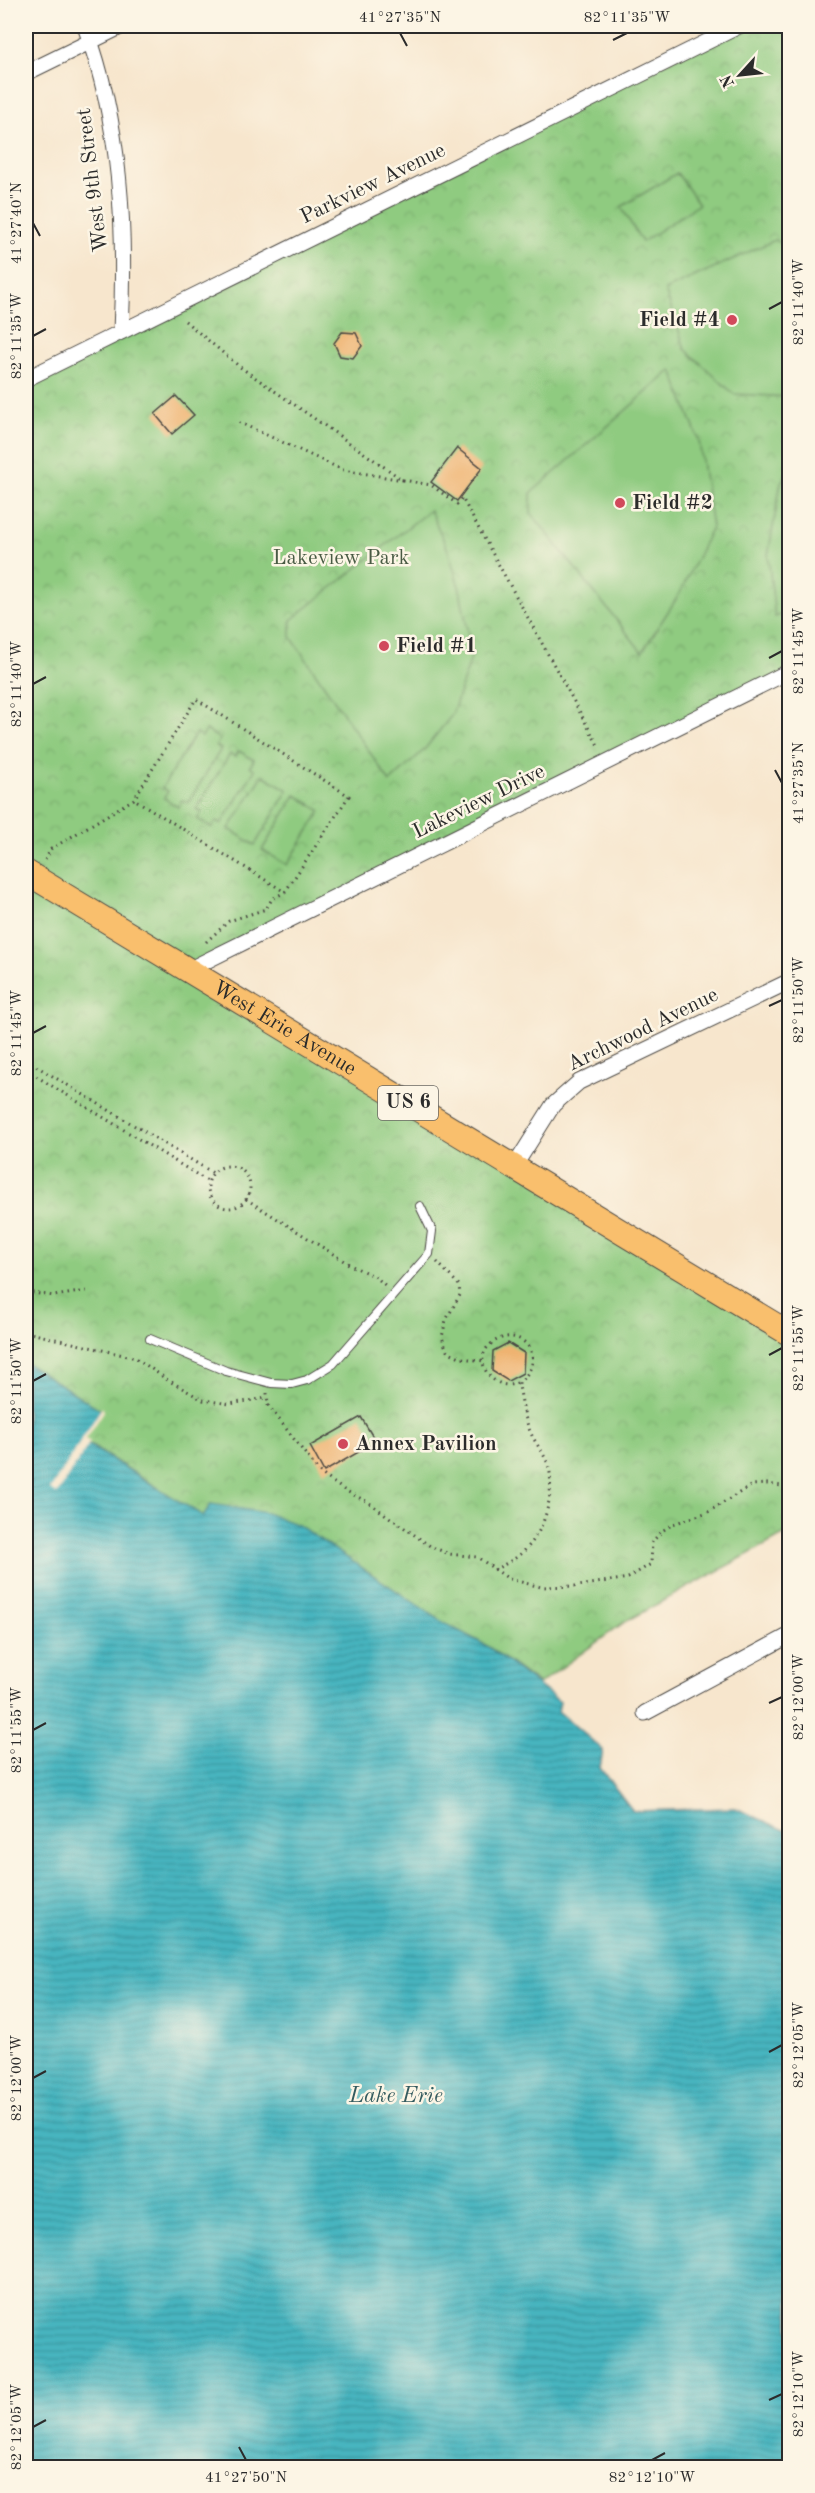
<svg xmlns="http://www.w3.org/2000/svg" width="815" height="2493" font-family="'Old Standard TT',serif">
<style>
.park{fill:url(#park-crowns);stroke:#5d7b56;stroke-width:1.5}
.garden{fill:#8fcb80;stroke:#5d7b56;stroke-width:1.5}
.water{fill:url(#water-rules);stroke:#387076;stroke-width:1.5}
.pier{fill:#f7e6cd}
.building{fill:#efb371}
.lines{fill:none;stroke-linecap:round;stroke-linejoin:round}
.service-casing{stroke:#4a4743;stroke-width:10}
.minor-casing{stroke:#4a4743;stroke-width:17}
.primary-casing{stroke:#4a4743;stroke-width:26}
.path{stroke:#4a4743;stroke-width:3;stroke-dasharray:1.5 4.5;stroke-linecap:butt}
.service{stroke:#fff;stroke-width:8}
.minor{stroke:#fff;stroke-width:15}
.primary{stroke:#f9bf6d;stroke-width:24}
.ticks{fill:none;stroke:#2b2b2b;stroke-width:2}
.poi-dot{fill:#d1495b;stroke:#fcf5e5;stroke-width:2}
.labels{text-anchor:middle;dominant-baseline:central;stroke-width:5;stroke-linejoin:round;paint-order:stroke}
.shield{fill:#fcf5e5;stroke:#6a6863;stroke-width:1.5}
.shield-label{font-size:20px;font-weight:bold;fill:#2b2b2b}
.street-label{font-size:21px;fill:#2b2b2b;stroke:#fcf5e5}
.poi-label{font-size:21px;font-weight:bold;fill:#2b2b2b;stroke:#fcf5e5;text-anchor:start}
.park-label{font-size:21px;fill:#495b44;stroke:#fcf5e5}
.water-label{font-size:22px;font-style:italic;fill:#345b5f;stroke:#fcf5e5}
.neatline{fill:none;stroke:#2b2b2b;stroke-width:2}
.ticks-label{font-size:15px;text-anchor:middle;fill:#2b2b2b}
</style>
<defs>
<pattern id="park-crowns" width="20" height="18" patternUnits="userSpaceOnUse" patternTransform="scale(1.5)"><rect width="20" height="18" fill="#8fcb80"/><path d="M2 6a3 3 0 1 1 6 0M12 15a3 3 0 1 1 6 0" fill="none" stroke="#7cae6f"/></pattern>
<pattern id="water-rules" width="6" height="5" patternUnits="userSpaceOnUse" patternTransform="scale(1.5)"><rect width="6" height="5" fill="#46b5c0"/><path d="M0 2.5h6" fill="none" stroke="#3b939c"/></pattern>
</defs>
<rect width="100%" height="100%" fill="#fcf5e5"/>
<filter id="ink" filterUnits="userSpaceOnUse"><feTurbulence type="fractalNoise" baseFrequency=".0167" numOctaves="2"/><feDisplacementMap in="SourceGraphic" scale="12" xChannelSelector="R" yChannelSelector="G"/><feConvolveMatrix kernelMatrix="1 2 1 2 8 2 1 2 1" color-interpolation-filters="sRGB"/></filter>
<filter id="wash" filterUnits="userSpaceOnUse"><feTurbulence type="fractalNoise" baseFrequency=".008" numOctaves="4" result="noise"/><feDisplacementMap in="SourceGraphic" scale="24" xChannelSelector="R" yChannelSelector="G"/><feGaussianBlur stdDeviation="1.35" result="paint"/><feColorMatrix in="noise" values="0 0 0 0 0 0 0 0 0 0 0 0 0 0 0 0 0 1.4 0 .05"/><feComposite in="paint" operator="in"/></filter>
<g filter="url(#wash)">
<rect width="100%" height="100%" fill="#f7e6cd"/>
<!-- park -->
<path class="park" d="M739 26H789V671L188 970 789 1334V1532L626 1621 539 1684 487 1646 446 1624 298 1525 211 1504 204 1517 82 1440 101 1410 26 1363V379Z"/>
<!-- garden -->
<path class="garden" d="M677 173 699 204 642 242 621 207Z
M775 240 789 247V397L734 394 685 349 665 290Z
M672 370 699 441 712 527 680 593 642 652 531 513V493Z
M789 470V612L775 617 768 555 781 482Z
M430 510 448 550 460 590 472 655 452 715 424 750 390 782 291 637V620Z
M206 730 220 739 216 746 221 749 188 803 182 800 178 807 164 798 168 791 162 788 196 733 202 737Z
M239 751 254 760 250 766 255 770 221 824 216 821 212 828 197 819 202 812 196 809 230 754 235 757Z
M263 775 288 790 255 845 229 829Z
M296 795 321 811 287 865 262 850Z"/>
<!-- water -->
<path class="water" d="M26 1363 101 1410 82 1441 203 1516 211 1504 266 1513 298 1525 446 1624 487 1646 560 1702 558 1711 603 1750 600 1768 633 1811 735 1808 789 1832V2467H26Z"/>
<!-- pier -->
<path class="pier" d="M102 1407 104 1411 86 1439 90 1442 57 1494 50 1490Z"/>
<g id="blocks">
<!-- building -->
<path class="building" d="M342 332 356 333 362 346 353 358 340 356 334 343Z
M176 396 194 415 172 434 155 414Z
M457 448 482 468 457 501 431 482Z
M508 1343 524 1353 523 1373 508 1381 492 1371 493 1351Z
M361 1417 376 1442 324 1472 310 1446Z"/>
</g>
</g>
<g filter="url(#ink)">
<use href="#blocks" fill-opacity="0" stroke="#4a4743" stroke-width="1.5"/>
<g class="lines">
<defs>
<path id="service" d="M150 1339 226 1371 271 1383 292 1384 307 1380 333 1364 429 1254 432 1231 420 1206"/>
<path id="minor" d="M85 26C121 124 126 228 121 332
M26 73 122 26
M26 379 739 26
M188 970 790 671
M514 1167 553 1105 579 1082 790 981
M645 1713 790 1635"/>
<g id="primary">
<path id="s1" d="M26 872 790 1334"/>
</g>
</defs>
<!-- service casing -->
<use href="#service" class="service-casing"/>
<!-- minor casing -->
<use href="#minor" class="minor-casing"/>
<!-- primary casing -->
<use href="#primary" class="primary-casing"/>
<!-- path -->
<path class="path" d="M185 321 240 367 403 480 343 470 236 421
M403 480 431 485 457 504 462 498 599 747
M45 860 51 849 134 799 196 699 349 796 285 892 134 799
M206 942 229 921 266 909 272 899 285 892
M26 1060 213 1173
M26 1070 209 1182
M208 1187a21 21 0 1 1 42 0a21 21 0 1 1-42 0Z
M246 1199 352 1266 376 1277 386 1286
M437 1262 459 1285 460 1295 446 1320 442 1337 447 1351 462 1358 484 1361
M26 1292 54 1296 87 1291
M26 1332 136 1358 166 1379 203 1400 230 1404 266 1398
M267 1393 268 1405 320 1473 344 1490 368 1502 430 1546 449 1554 477 1557 509 1579 541 1587 578 1586 628 1578 651 1564 652 1542 662 1531 673 1524 708 1512 752 1485 767 1484 790 1487
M494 1570C505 1564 516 1559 525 1550 544 1532 553 1498 550 1473 548 1456 536 1446 530 1431 524 1417 522 1401 519 1386V1382C551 1358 519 1321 491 1344 469 1361 496 1395 519 1382"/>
<!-- service -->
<use href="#service" class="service"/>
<!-- minor -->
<use href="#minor" class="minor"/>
<!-- primary -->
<use href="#primary" class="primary"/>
</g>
</g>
<!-- ticks -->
<path class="ticks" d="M400 33 407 46M613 40 627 33M33 223 40 236M769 309 782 302M33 336 46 329M769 658 782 651M33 684 46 677M775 770 782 783M769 1006 782 1000M33 1033 46 1026M769 1355 782 1348M33 1381 46 1374M769 1703 782 1697M33 1730 46 1723M769 2052 782 2045M33 2078 46 2071M769 2400 782 2394M33 2427 46 2420M239 2447 246 2460M652 2460 665 2453"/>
<!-- markers -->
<g class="poi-dot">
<circle cx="732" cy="320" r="6"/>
<circle cx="620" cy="503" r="6"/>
<circle cx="384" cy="646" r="6"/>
<circle cx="343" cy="1444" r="6"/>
</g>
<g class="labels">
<!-- shield labels -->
<rect class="shield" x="378" y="1086" width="60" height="34" rx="4.5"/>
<g class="shield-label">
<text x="408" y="1103">US 6</text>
</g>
<!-- street labels -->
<g class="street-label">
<text transform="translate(93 180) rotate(-97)">West 9th Street</text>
<text transform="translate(373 184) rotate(-26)">Parkview Avenue</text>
<text transform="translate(479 802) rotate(-26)">Lakeview Drive</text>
<text stroke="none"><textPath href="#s1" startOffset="302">West Erie Avenue</textPath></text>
<text transform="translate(643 1030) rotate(-26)">Archwood Avenue</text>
</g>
<!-- poi labels -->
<g class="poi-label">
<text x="720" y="320" text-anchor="end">Field #4</text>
<text x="632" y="503">Field #2</text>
<text x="396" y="646">Field #1</text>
<text x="355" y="1444">Annex Pavilion</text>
</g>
<!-- park labels -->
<g class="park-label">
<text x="341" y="558">Lakeview Park</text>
</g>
<!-- water labels -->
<g class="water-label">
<text x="396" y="2096">Lake Erie</text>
</g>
</g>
<!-- margin -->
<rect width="815" height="2493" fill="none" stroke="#fcf5e5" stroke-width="66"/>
<!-- north arrow -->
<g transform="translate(740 75) rotate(243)" stroke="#fcf5e5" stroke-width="4.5" paint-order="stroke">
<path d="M0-4.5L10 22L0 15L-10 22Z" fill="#2b2b2b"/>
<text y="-9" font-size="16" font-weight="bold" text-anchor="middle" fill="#2b2b2b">N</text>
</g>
<rect x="33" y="33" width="749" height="2427" class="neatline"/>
<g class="ticks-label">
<text x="400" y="22">41°27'35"N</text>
<text x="627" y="22">82°11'35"W</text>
<text transform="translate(16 223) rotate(-90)" y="5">41°27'40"N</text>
<text transform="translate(798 302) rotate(-90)" y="5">82°11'40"W</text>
<text transform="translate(16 336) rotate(-90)" y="5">82°11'35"W</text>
<text transform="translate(798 651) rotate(-90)" y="5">82°11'45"W</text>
<text transform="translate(16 684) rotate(-90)" y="5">82°11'40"W</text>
<text transform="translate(798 783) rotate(-90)" y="5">41°27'35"N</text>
<text transform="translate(798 1000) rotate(-90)" y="5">82°11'50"W</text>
<text transform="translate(16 1033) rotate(-90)" y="5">82°11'45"W</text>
<text transform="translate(798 1348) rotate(-90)" y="5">82°11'55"W</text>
<text transform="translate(16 1381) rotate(-90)" y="5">82°11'50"W</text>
<text transform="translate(798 1697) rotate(-90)" y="5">82°12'00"W</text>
<text transform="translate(16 1730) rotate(-90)" y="5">82°11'55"W</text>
<text transform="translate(798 2045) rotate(-90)" y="5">82°12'05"W</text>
<text transform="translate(16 2078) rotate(-90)" y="5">82°12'00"W</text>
<text transform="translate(798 2394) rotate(-90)" y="5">82°12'10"W</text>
<text transform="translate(16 2427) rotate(-90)" y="5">82°12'05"W</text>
<text x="246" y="2482">41°27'50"N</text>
<text x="652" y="2482">82°12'10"W</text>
</g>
</svg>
